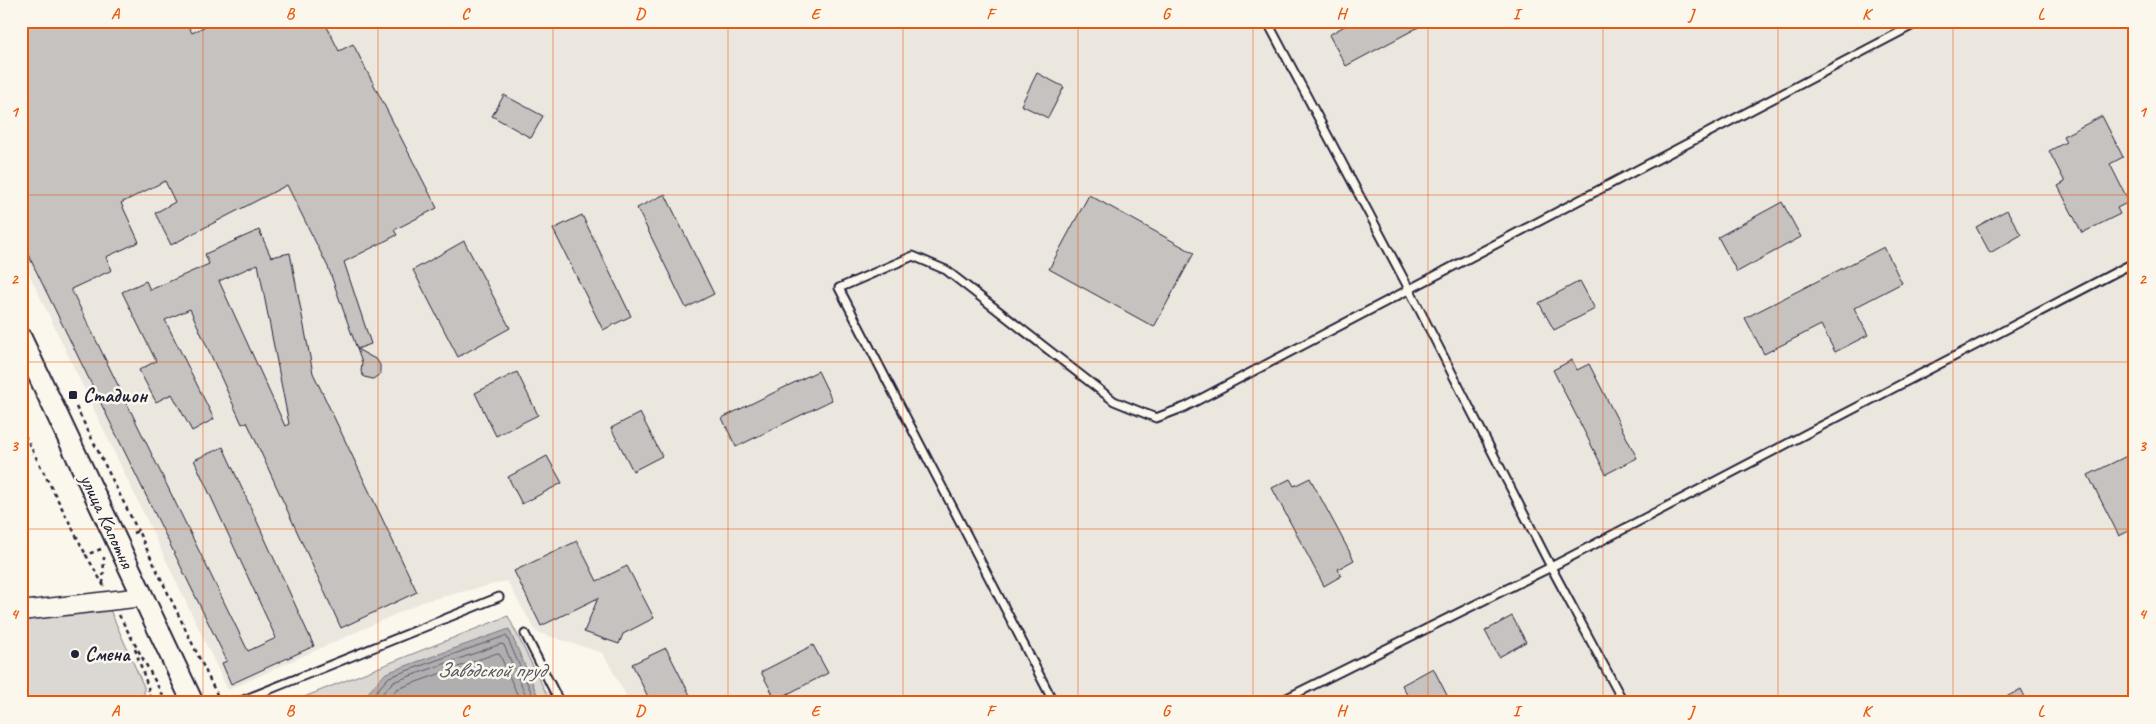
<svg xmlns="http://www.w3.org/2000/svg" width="2156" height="724" font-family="Caveat,sans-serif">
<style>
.built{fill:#ebe7df}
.green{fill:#dbd8d3;stroke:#7e7d87}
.water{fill:#b1aeb0;stroke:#787681}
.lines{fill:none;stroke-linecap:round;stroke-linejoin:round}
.shore{stroke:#5b5a6a;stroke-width:1}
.building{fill:#c6c2c0;stroke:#22223b;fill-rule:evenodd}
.service-casing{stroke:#22223b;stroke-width:11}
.tertiary-casing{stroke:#22223b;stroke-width:21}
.secondary-casing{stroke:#22223b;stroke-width:24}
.path{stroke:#22223b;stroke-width:2.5;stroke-dasharray:4 4;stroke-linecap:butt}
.service{stroke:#fbf7ec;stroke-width:7}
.tertiary{stroke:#fbf7ec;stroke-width:18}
.secondary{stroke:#fbf7ec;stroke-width:20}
.grid{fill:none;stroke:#e8590c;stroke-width:1;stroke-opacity:0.55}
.poi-dot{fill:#22223b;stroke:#fbf7ec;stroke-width:2}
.labels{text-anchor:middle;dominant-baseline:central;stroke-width:5;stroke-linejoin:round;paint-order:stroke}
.poi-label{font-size:20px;font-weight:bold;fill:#22223b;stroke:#fbf7ec;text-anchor:start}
.street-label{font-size:20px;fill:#22223b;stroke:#fbf7ec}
.water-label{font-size:21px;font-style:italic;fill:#545364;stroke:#fbf7ec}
.neatline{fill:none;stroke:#e8590c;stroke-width:2}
.grid-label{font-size:16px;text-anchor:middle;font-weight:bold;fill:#e8590c}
</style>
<rect width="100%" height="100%" fill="#fbf7ec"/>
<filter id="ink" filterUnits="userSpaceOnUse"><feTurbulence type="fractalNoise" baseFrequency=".02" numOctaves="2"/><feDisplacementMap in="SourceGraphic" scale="10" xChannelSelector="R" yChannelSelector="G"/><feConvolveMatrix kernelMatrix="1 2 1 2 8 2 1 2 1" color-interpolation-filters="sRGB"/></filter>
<g filter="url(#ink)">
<!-- built -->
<path class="built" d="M21 21H2135V703H630L603 653 536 632 507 581 425 601 228 690 21 257Z"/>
<!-- green -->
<path class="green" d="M110 610 144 687V703H21V620Z
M508 616 551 703H289Z"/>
<!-- water -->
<path class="water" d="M509 629 541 703H370L366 695 386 673Z"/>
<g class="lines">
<!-- shore -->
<path class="shore" d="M374 703 373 695 389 677 505 636 507 637 536 703
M380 703V696L393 682 501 644 504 645 529 703
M388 703V698L397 689 497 653 500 655 521 703"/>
</g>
<!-- building -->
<path class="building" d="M21 21H179L183 28 188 25 192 33 215 21H324L339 51 353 44 437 208 394 230 397 235 344 262 371 344 357 349 377 360 380 365V374L373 379 364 377 361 372 362 363 328 267 287 185 171 245 155 213 175 202 165 181 121 203 139 242 106 257 112 270 71 289 248 651 276 638 194 460 223 447 314 646 231 684 222 663 227 661 21 240Z
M1353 21H1430L1346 66 1329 35Z
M1037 73 1064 87 1048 118 1021 105Z
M504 95 543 116 531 138 492 116Z
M2102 116 2123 157 2110 164 2129 202 2117 208 2120 214 2082 233 2058 186 2065 182 2049 151 2066 142 2063 136Z
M665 194 714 294 686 308 637 208Z
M1089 195 1194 253 1154 327 1049 269Z
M1782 202 1801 237 1737 272 1718 237Z
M2007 210 2021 235 1990 253 1976 227Z
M582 215 631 316 603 330 553 229Z
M259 230 271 257 290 253 313 373 417 592 341 628 247 422 242 424 190 309 165 320 214 419 192 431 172 394 156 402 139 370 156 361 122 292 146 281 150 290 209 264 205 254ZM258 264 289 424 285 426 219 281Z
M464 241 510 328 458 357 413 270Z
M1884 247 1902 283 1854 308 1868 335 1835 352 1821 325 1764 354 1745 318Z
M1580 281 1595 309 1554 330 1539 303Z
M1572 360 1577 370 1589 364 1637 458 1606 474 1553 370Z
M818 371 832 400 736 447 722 418Z
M517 372 538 415 496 436 475 393Z
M640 413 662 456 633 471 611 428Z
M2135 452V528L2119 536 2088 475Z
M547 456 562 483 522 504 508 477Z
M1310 478 1354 560 1338 569 1341 576 1324 586 1272 488 1290 479 1294 486Z
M577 541 597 581 627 566 654 618 623 634 619 644 584 632 598 598 541 626 514 571Z
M1512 616 1526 642 1499 657 1485 631Z
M813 645 828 673 776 700 761 672Z
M666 648 694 703H651L632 664Z
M1433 668 1451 703H1411L1402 685Z
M2021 689 2028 703H1995Z"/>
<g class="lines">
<defs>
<path id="service" d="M1267 21 1409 289 1551 567 1624 703
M525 634 560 703
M236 703 499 597
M1054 703 839 288 913 256 946 270 1114 401 1156 418 1185 407 1921 21
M1277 703 1551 567 2135 262"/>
<path id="tertiary" d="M21 611 143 597"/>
<path id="secondary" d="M21 338 193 703"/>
</defs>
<!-- service casing -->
<use href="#service" class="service-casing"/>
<!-- tertiary casing -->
<use href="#tertiary" class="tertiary-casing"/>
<!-- secondary casing -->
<use href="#secondary" class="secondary-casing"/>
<!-- path -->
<path class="path" d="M76 407 138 531
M21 428 86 555
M133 533 138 531 221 703
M101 549 86 555 104 586
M103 584 104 557
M119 615 167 703
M135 649 148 687 151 703"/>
<!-- service -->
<use href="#service" class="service"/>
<!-- tertiary -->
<use href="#tertiary" class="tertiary"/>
<!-- secondary -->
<use href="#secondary" class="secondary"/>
</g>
</g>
<!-- grid -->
<path class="grid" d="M203 21V703M378 21V703M553 21V703M728 21V703M903 21V703M1078 21V703M1253 21V703M1428 21V703M1603 21V703M1778 21V703M1953 21V703M21 195H2135M21 362H2135M21 529H2135"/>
<!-- markers -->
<g class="poi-dot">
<rect x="68" y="390" width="10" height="10" rx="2.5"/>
<circle cx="75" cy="654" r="5"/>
</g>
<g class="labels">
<!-- poi labels -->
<g class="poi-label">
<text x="83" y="395">Стадион</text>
<text x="85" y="654">Смена</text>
</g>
<!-- street labels -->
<g class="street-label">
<text transform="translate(107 521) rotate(65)">улица Капотня</text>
</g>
<!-- water labels -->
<g class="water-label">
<text x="491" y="670">Заводской пруд</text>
</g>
</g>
<!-- margin -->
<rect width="2156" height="724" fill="none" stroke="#fbf7ec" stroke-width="55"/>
<rect x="28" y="28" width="2100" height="668" class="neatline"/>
<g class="grid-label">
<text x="115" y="19">A</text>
<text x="290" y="19">B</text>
<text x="465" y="19">C</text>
<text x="640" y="19">D</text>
<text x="815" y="19">E</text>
<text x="990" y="19">F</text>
<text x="1166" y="19">G</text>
<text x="1341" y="19">H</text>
<text x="1516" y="19">I</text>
<text x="1691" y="19">J</text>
<text x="1866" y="19">K</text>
<text x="2041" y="19">L</text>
<text x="14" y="117">1</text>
<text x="2142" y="117">1</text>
<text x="14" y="284">2</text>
<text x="2142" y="284">2</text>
<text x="14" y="451">3</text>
<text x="2142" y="451">3</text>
<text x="14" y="619">4</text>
<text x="2142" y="619">4</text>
<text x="115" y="716">A</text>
<text x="290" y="716">B</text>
<text x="465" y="716">C</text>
<text x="640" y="716">D</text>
<text x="815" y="716">E</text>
<text x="990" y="716">F</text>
<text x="1166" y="716">G</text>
<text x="1341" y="716">H</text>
<text x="1516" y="716">I</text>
<text x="1691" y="716">J</text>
<text x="1866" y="716">K</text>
<text x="2041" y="716">L</text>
</g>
</svg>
